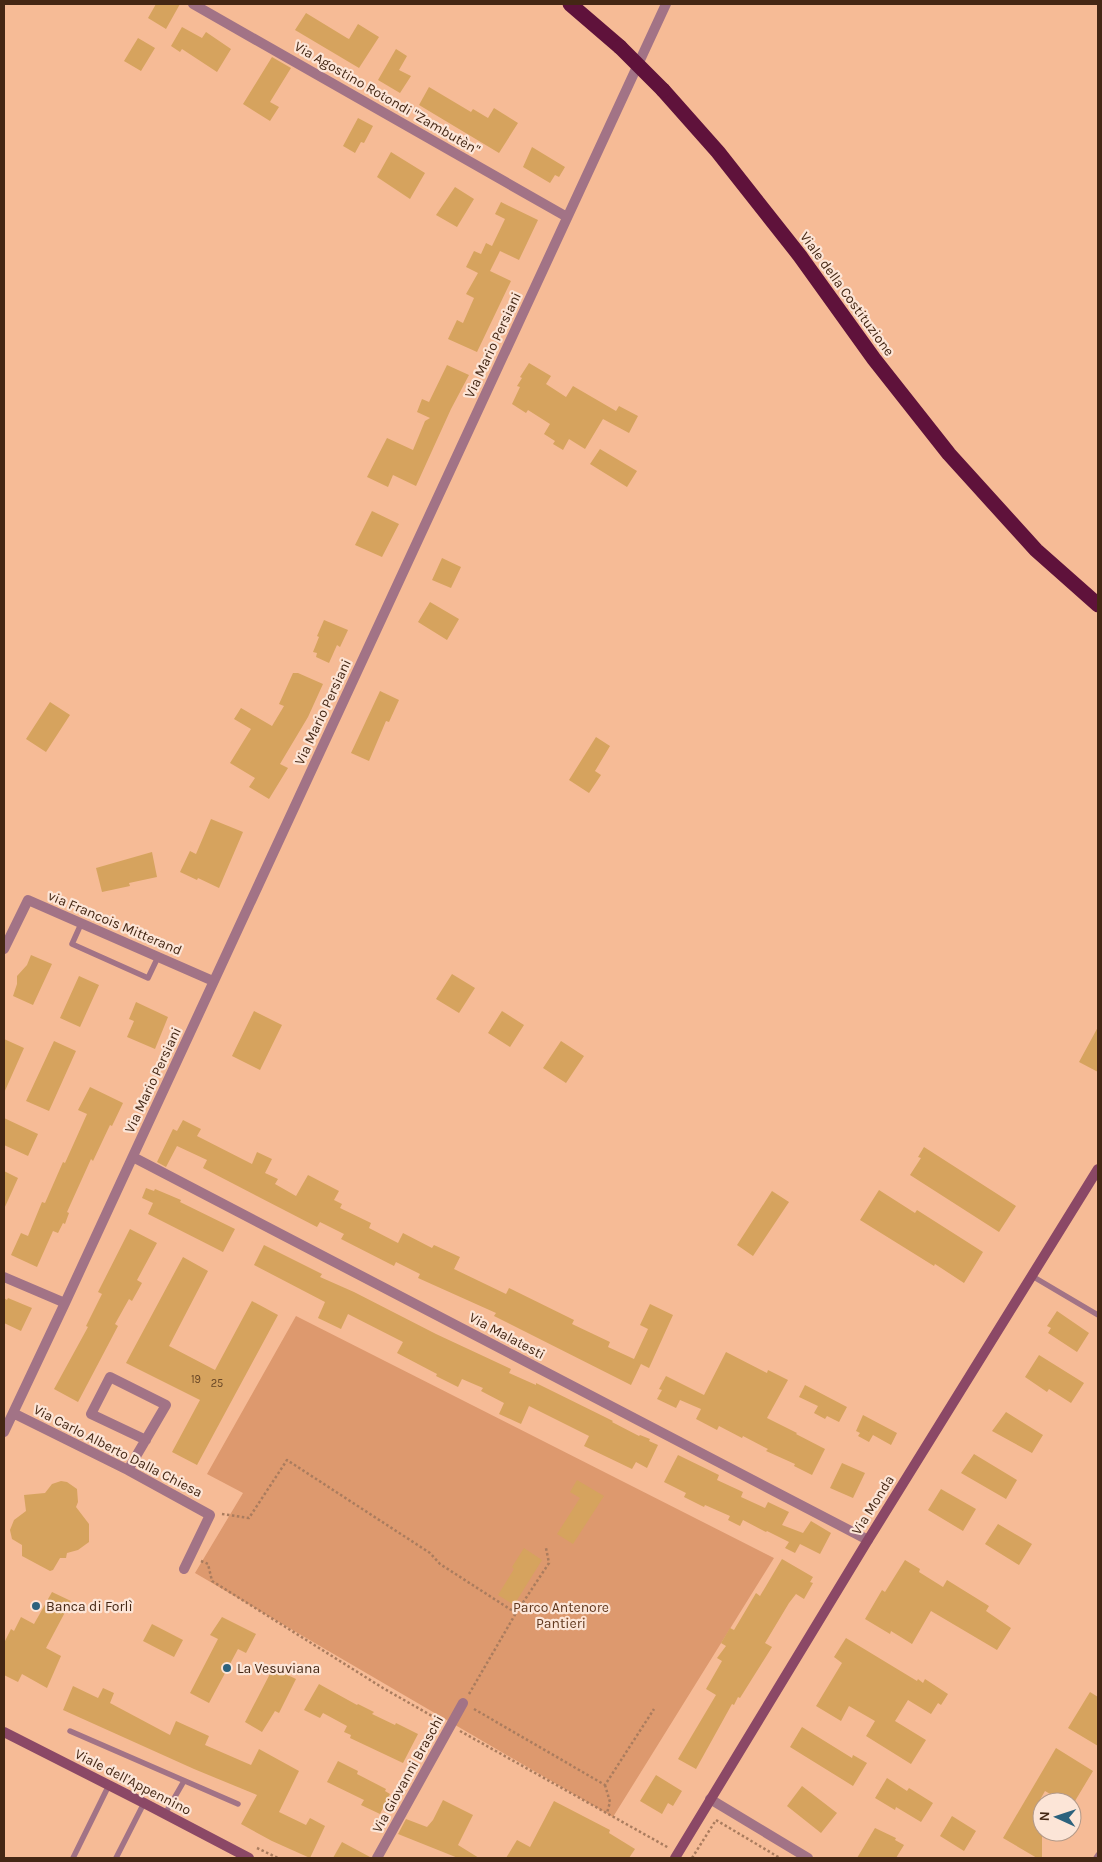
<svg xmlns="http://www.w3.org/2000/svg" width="1102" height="1862" font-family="Karla,sans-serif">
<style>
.green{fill:#dd996e}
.building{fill:#d6a35e}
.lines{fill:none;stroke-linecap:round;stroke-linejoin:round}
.path{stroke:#aa7c5e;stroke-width:2.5;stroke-dasharray:2.5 2.5;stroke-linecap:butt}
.lane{stroke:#a27386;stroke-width:5.5}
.street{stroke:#a27386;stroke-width:10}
.secondary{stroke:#8b4866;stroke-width:10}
.highway{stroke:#5f123b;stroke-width:15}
.highway-bridge{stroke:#5f123b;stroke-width:15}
.poi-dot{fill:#2c627d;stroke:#fce5d7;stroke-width:2}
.labels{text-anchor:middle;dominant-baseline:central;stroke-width:4.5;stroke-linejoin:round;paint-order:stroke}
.number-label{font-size:11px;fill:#684626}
.street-label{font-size:14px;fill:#442714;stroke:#fce5d7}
.poi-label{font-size:14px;fill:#442714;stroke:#fce5d7;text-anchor:start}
.park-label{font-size:14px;fill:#62391e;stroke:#fce5d7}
</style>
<rect width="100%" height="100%" fill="#f6bb96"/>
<!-- green -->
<path class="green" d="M296 1316 774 1558 613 1817 195 1573 243 1493 207 1474Z"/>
<!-- building -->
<path class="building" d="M156 4H180L166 29 148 18Z
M306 13 347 38 349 39 358 24 379 37 359 68 295 30Z
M182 27 202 38 206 32 231 49 217 72 182 49 180 52 171 46Z
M138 38 155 48 141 71 124 61Z
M396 49 407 56 399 70 411 76 400 93 378 80Z
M272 57 291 68 270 102 279 107 270 121 243 104Z
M429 87 471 112 473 109 488 118 494 108 518 123 499 153 419 105Z
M358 118 373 126 364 143 361 142 355 153 343 146Z
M532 147 565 167 559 177 555 175 550 183 523 167Z
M391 152 425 173 410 199 377 177Z
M455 187 474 199 457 227 436 215Z
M501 202 538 220 519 260 500 251 490 271 511 281 477 352 448 339 457 320 463 323 474 298 466 294 478 273 466 267 474 251 481 254 486 243 492 246 505 219 495 214Z
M529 363 551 376 546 384 566 397 573 386 616 411 619 406 638 416 629 433 603 419 585 449 569 439 563 450 553 444 555 441 544 434 550 424 528 410 526 413 512 404 520 387 517 386 522 378 520 377Z
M447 365 469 375 451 409 416 486 393 475 388 487 367 477 387 438 413 450 425 421 430 418 417 412 422 399 429 402Z
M600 449 637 471 627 487 590 464Z
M372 511 399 524 382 557 355 545Z
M442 558 461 567 451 588 432 580Z
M430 602 459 619 447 640 418 622Z
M324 620 348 630 340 647 337 645 329 663 316 657 317 653 313 652 319 637 317 636Z
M293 673H298L323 684 308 717 280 764 288 768 269 799 249 787 255 778 230 763 251 729 234 719 241 708 272 726 284 706 279 704Z
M380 691 399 700 389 722 386 721 369 761 351 753Z
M50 702 70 715 46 752 26 739Z
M596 737 610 746 595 771 601 775 589 793 569 780Z
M211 819 243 832 219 888 198 878 197 880 180 872 190 851 196 854Z
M152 852 157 877 129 883 130 886 102 892 96 868Z
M31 955 52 964 33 1005 13 996 17 984V976L27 965Z
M452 974 475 988 459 1013 436 999Z
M79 976 99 985 80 1027 60 1018Z
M136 1002 168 1017 155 1049 127 1037 134 1021 129 1019Z
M254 1011 282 1025 260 1070 232 1056Z
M502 1011 524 1025 510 1047 488 1033Z
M1098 1027V1072L1079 1062Z
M4 1039 24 1048 4 1093Z
M54 1041 76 1051 49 1111 26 1101Z
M561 1041 584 1056 566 1083 543 1068Z
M90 1087 123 1103 112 1126 110 1125 93 1161 91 1159 67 1212 69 1213 65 1224 63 1223 58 1233 53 1231 37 1267 11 1255 21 1233 28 1236 42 1202 45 1203 63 1162 65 1163 87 1114 78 1110Z
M4 1118 38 1134 28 1156 4 1145Z
M183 1120 201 1129 197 1136 252 1164 257 1152 272 1159 265 1173 278 1179 275 1184 296 1196 308 1175 339 1191 334 1200 342 1204 340 1208 371 1223 369 1228 398 1243 403 1233 432 1248 434 1245 460 1257 454 1269 506 1294 509 1288 574 1320 572 1324 610 1342 608 1347 634 1359 648 1329 640 1325 650 1304 673 1315 649 1368 641 1364 631 1385 494 1316 496 1313 418 1278 420 1274 396 1262 394 1266 341 1239 344 1234 320 1222 317 1227 203 1168 207 1160 177 1146 166 1167 157 1162 173 1129 177 1131Z
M924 1147 1016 1206 999 1232 910 1175 921 1158 918 1157Z
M4 1171 18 1178 4 1209Z
M146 1188 154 1191 155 1189 181 1200 180 1202 235 1229 223 1252 148 1214 153 1203 142 1198Z
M879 1190 915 1213 917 1210 983 1252 964 1283 935 1264 934 1266 860 1220Z
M772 1191 789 1202 753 1256 737 1245Z
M130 1229 157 1243 137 1280 142 1283 132 1301 129 1299 115 1324 118 1326 78 1402 54 1389 88 1327 86 1326 102 1294 98 1292Z
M264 1245 322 1274 320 1277 354 1292 436 1334 511 1369 509 1373 536 1385V1383L613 1421 612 1422 639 1436 640 1435 650 1439 649 1441 658 1445 647 1468 636 1462 632 1469 584 1446 589 1436 529 1406 521 1424 499 1414 504 1403 481 1391 483 1388 462 1379 458 1387 436 1376 437 1374 397 1353 403 1342 348 1314 341 1329 318 1318 325 1302 254 1265Z
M183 1257 208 1271 169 1346 215 1370 252 1301 278 1315 197 1465 172 1452 200 1400 126 1363Z
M4 1298 7 1300 8 1298 32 1308 21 1331 4 1323Z
M1057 1311 1089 1333 1077 1352 1048 1333 1051 1328 1047 1326Z
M726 1352 767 1373 768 1370 788 1380 767 1418 797 1433 796 1434 825 1449 812 1475 794 1466 795 1464 766 1451 768 1449 743 1436 742 1438 719 1426 717 1430 696 1419 701 1409 680 1400 676 1408 657 1399 662 1390 659 1389 666 1376 704 1395Z
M1039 1355 1084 1383 1071 1403 1049 1389 1047 1392 1025 1377Z
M805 1385 847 1407 839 1422 827 1416 825 1419 814 1413 818 1406 799 1397Z
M1006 1412 1043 1435 1032 1453 992 1431Z
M863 1415 897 1433 891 1445 873 1435 869 1442 858 1436 860 1433 856 1431Z
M974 1454 1017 1480 1006 1499 961 1473Z
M678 1455 719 1475 717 1480 743 1492 741 1497 765 1508 768 1502 789 1512 782 1525 803 1533 811 1521 831 1533 820 1554 800 1544 795 1553 785 1548 789 1542 767 1531 766 1532 743 1520 740 1526 728 1520 730 1516 705 1505 704 1507 684 1497 686 1493 664 1482Z
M842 1463 865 1473 853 1498 830 1488Z
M577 1480 604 1496 573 1544 557 1534 580 1498 570 1492Z
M61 1481 67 1482 77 1489 78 1502 76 1507 89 1524V1542L78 1550 67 1553 66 1558H60L53 1570 50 1571 22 1556V1545L12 1539 10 1530 14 1520 26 1511 24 1495 45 1493 52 1484Z
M941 1489 976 1509 963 1531 928 1510Z
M998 1524 1032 1544 1019 1565 985 1544Z
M524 1548 542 1560 514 1605 498 1595 514 1569 512 1567Z
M782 1559 813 1577 810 1582 813 1583 804 1599 796 1594 789 1603 765 1643 772 1647 740 1698 738 1697 734 1705 732 1704 696 1769 678 1759 716 1695 706 1689 722 1661 717 1658 726 1646 721 1643 730 1628 734 1630 756 1593 760 1596Z
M905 1560 920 1569 919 1572 943 1587 947 1580 989 1606 986 1611 1011 1628 997 1650 931 1611 912 1644 891 1631 890 1634 865 1619 882 1590 885 1592Z
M52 1592 71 1601 46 1648 61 1656 47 1688 22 1674 18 1682 4 1675V1643L11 1629 14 1631 21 1617 34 1624Z
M222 1617 256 1634 246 1653 238 1649 209 1703 190 1693 218 1639 210 1635Z
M152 1624 183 1640 174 1657 143 1641Z
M846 1638 917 1681 918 1679 923 1683 925 1679 948 1694 941 1705 938 1703 931 1714 908 1700 895 1721 926 1740 911 1764 866 1736 875 1721 849 1706 841 1721 816 1706 842 1663 834 1657Z
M273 1668 296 1679 279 1713 275 1711 262 1732 245 1722Z
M319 1684 357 1705 358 1704 374 1712 372 1714 395 1725 396 1723 418 1734 403 1763 350 1738 351 1735 344 1732 347 1726 323 1713 320 1718 304 1710Z
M73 1686 98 1698 103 1688 114 1693 110 1703 170 1735 176 1721 209 1736 205 1745 251 1765 259 1749 299 1771 279 1812 306 1825 310 1818 325 1826 310 1858 272 1841 241 1824 257 1795 194 1769 63 1710Z
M1090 1692 1098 1697V1746L1068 1728Z
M802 1727 852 1758 853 1755 867 1763 853 1786 790 1747Z
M1056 1748 1093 1771 1072 1806V1802H1064L1045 1791 1033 1812 1042 1817V1858H1037L1003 1838Z
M338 1761 358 1771 357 1774 386 1789 385 1791 390 1794 380 1814 361 1805 364 1800 327 1782Z
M656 1775 682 1791 673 1806 668 1803 662 1814 640 1801Z
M887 1778 907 1791 909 1788 933 1803 921 1822 896 1807 895 1810 875 1798Z
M802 1786 837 1813 821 1833 787 1806Z
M443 1800 473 1815 458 1845 479 1858H458L398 1834 406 1819 427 1827 433 1820Z
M554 1801 610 1830 609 1833 635 1849 629 1858H506L517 1840 530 1847Z
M952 1816 976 1831 964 1851 940 1836Z
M875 1828 896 1838 895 1840 904 1845 896 1858H857Z
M342 1842 370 1857V1858H333Z"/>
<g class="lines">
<!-- path -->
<path class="path" d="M222 1514 249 1518 287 1460 430 1553 440 1564 516 1613 549 1563 546 1548
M201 1561 208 1564 212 1581 383 1688 439 1720
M469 1694 516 1613
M474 1709 605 1785 654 1709
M460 1731 669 1848
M605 1785 610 1802 607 1813
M257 1848 278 1858
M692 1858 716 1820 780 1858"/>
<!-- lane -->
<path class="lane" d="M81 924 72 944 148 978 158 957
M1032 1276 1098 1315
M70 1731 238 1804
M165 1814 184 1781
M73 1858 109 1785
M116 1858 144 1803
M1096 1858 1098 1855"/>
<!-- street -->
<path class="street" d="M193 4 567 217
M4 949 28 900 213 981
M133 1157 868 1540
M4 1277 65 1303
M13 1413 128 1470 210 1515 184 1569
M4 1432 65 1303 666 4
M128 1470 166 1405 110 1377 91 1414 146 1440
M710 1799 808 1858
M377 1858 463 1703"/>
<!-- secondary -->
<path class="secondary" d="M4 1732 144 1803 249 1858
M675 1858 868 1540 1098 1169"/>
<!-- highway -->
<path class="highway" d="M570 4 620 47
M663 90 718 152 800 256 874 359 949 454 1036 550 1098 605"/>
<!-- highway-bridge -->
<path class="highway-bridge" d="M620 47 663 90"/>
</g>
<!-- markers -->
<g class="poi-dot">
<circle cx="36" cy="1606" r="5"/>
<circle cx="227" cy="1668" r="5"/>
</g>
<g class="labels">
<!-- number labels -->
<g class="number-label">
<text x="196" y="1379">19</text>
<text x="217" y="1383">25</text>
</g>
<!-- street labels -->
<g class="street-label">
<text transform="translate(387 98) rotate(30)">Via Agostino Rotondi "Zambutèn"</text>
<text transform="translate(847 294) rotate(54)">Viale della Costituzione</text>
<text transform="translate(493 345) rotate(-65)">Via Mario Persiani</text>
<text transform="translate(323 712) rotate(-65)">Via Mario Persiani</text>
<text transform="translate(115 923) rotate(23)">via Francois Mitterand</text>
<text transform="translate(153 1080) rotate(-65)">Via Mario Persiani</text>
<text transform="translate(507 1336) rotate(28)">Via Malatesti</text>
<text transform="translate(118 1451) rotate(27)">Via Carlo Alberto Dalla Chiesa</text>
<text transform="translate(873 1505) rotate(-58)">Via Monda</text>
<text transform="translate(408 1774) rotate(-61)">Via Giovanni Braschi</text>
<text transform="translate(133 1782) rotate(27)">Viale dell'Appennino</text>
</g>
<!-- poi labels -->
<g class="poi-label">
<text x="46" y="1606">Banca di Forlì</text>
<text x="237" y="1668">La Vesuviana</text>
</g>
<!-- park labels -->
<g class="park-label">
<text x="561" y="1607">Parco Antenore<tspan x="561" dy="16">Pantieri</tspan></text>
</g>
</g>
<!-- border -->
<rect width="1102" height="1862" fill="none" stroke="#442714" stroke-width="10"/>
<!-- north arrow -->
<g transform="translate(1057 1817) rotate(273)"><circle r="24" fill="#fce5d7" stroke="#b29989"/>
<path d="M0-4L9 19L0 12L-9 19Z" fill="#2c627d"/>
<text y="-8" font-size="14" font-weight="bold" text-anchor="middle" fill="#442714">N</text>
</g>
</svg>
